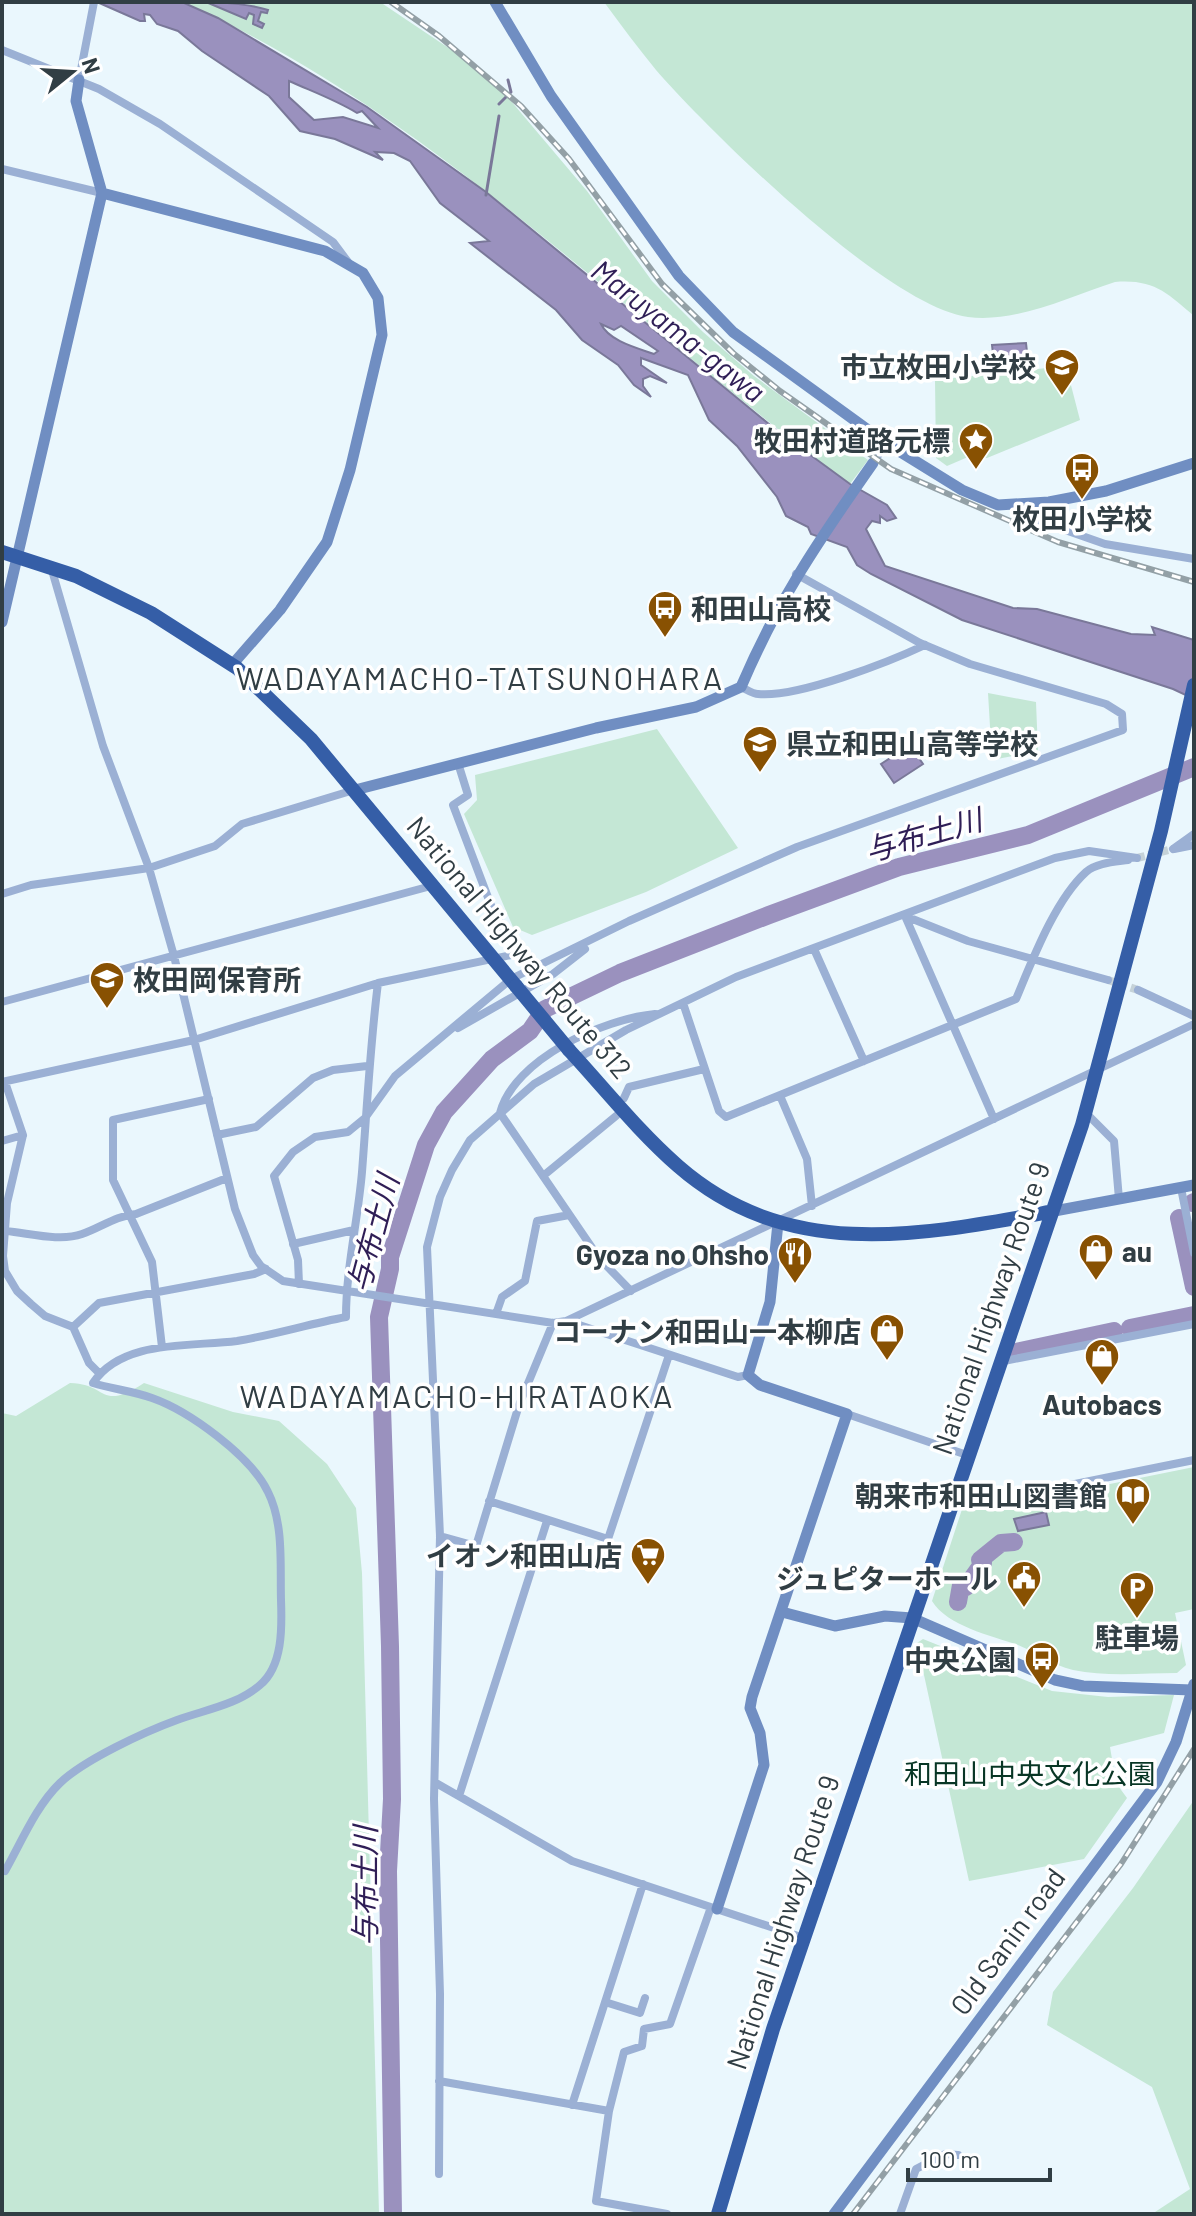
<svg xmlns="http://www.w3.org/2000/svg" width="1196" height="2216" font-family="Barlow,'Noto Sans JP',sans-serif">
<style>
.green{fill:#c4e7d5}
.water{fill:#9a91be;stroke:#7a7899;stroke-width:2;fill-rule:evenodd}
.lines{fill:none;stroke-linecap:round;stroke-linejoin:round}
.stream{stroke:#7a7899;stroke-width:3}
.river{stroke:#9a91be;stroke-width:18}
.street-tunnel{stroke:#c5d2d8;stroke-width:8;stroke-dasharray:8 4;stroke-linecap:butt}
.street{stroke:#9bb0d4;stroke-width:8}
.secondary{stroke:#708ec2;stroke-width:11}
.highway{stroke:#355ea7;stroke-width:14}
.rail-casing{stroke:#93a0a6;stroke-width:6}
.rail{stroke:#fff;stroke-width:3;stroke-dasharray:9;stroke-linecap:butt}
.highway-bridge{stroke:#355ea7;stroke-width:14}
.labels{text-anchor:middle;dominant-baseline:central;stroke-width:7;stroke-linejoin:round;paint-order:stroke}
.poi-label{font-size:28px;font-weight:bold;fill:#313e44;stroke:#fff;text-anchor:end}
.street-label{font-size:28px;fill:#313e44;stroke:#fff}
.park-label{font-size:28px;fill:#083625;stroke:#fff}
.water-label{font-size:30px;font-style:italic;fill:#2f1e56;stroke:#fff}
.quarter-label{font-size:32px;letter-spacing:2px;fill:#313e44;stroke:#fff}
</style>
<rect width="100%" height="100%" fill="#eaf7fd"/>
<!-- green -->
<path class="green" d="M182 2H380L456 53 505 94 587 191 652 281 703 332 754 376 868 460 850 484C630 323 434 114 182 2Z
M604 2H1194V316C1167 293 1154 279 1115 282 1069 297 1017 323 968 317 887 306 712 134 656 70 638 48 621 25 604 2Z
M1066 366 1080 420 987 458 968 457 947 466 936 458 935 380Z
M988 693 1036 702 1038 751 992 760Z
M657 729 738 848 646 892 532 935 513 927 464 814 477 800 475 775Z
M70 1383C109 1384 99 1412 144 1383L233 1412 279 1421 327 1464 356 1508 362 1573 379 2214H2V1413L16 1416Z
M1194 1467V1609L1175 1613 1186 1665 1177 1673C1144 1673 1106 1677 1073 1670 1051 1665 1038 1653 1018 1645 992 1636 947 1626 932 1601L967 1494 978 1498 981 1510Z
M923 1639 1052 1691 1108 1697 1174 1695 1164 1733 1110 1747 1116 1783 1127 1798 1084 1859 969 1881 917 1643Z
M1194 1800V2214H1152L1190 2189 1152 2087 1047 2025 1053 1992 1133 1888Z"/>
<!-- water -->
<path class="water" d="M97 2H182L218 18 367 107 486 192 775 429 850 484 887 505 896 518 887 521 880 516V523L872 521 866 529 885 566 1013 608 1037 609 1131 634 1155 635 1152 627 1194 640V699L1173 689 962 620 871 574 857 565 847 547 811 534 808 527 786 516 777 497 737 446 709 420 688 375 641 358V365L667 383 650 376 643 379V386L651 397 634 385 618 365 582 340 556 310 470 243 489 241 440 203 410 161 394 153 375 152 383 160 335 139 300 131 269 96 202 51 178 31 157 24 150 15 144 14 145 21H140ZM289 81C311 91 336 100 357 113L362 111 378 128 343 117 314 120 289 97ZM601 324 614 330 621 326 658 351 654 354C637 348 609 341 601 324Z
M206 2C225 2 253 5 268 10L267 13 261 12 258 21 264 24 262 28 253 24 254 15 249 13 246 19Z
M1026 343 1028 361 994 363 992 345Z
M910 745 923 764 894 783 881 764Z
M1046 1512 1049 1525 1018 1531 1014 1519Z"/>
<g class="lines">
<!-- stream -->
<path class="stream" d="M499 104 511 92 508 80
M486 195 499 116"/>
<!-- river -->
<path class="river" d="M1192 1203 1194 1202
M1179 1218 1194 1287
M1130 1328 1194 1315
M1016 1352 1114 1331
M958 1602 961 1585 966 1587 983 1563 980 1560 1001 1543 1014 1542
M393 2214 388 1871 392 1799 390 1646 379 1317 390 1269V1257L426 1145 444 1112 492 1059 530 1031 545 1009 620 973 769 915 899 867 1028 835 1194 767"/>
<!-- street-tunnel -->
<path class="street-tunnel" d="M1137 858 1173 849
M1108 980 1138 990"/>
<!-- street -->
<path class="street" d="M2 50 99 89 160 124 333 242 348 262
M79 80 94 2
M2 169 102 193
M873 463 886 443
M1023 505 1028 517 1105 544 1194 559
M51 567 103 746 149 868 174 956 235 1209 253 1255 261 1266 283 1281 553 1323 566 1321 1194 1024
M741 687C746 689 753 694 758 694 797 698 889 662 925 645
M1173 849 1194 834
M1174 849 1194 845
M2 894 31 885 149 868 215 846 242 824 354 790
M905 916 994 1119
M905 916 968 941 1108 980
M814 949 864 1061
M1138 990 1194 1016
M2 1002 431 886
M683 1003 719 1111 726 1117 1016 999C1032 961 1055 900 1086 872 1096 863 1114 862 1128 860
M458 1028 553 974 585 949
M2 1082 194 1040 378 983 516 954 492 908 453 805 468 795 458 763
M5 1082 23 1135 7 1203 3 1256 5 1271 17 1291 31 1304 45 1316 73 1327 89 1363 99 1373
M624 1098 629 1087 704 1069
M781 1098 807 1159 812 1206
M1086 1113 1114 1141 1119 1199
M217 1135 256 1127 313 1078 333 1070 367 1066
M2 1141 23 1135
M543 1176 616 1116
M1181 1188 1194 1253
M6 1231C29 1233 60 1242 82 1234 102 1227 115 1216 136 1214L227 1178
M293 1244 354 1230
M299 1284 298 1260 274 1176 293 1152 315 1137 348 1132 365 1118 395 1076 511 979 629 921 797 847 1123 730 1122 714 1106 704 970 664 920 643 796 574
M631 1291 599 1258 500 1113C514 1059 603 1019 655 1014
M496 1314 502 1297 525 1281 537 1221 569 1215
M567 1321 738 1377 748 1375
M73 1327 99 1303 254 1274 266 1269
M162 1347 152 1262 113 1180V1120L209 1099
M999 1362 1194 1324
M847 1414 967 1455
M957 1485 979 1493 985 1502 1194 1460
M489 1501 608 1539 669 1355
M440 1536 476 1546 519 1405 553 1323
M436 1783 572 1861 804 1938
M459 1796 547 1521
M5 1871C21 1843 36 1806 60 1783 84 1760 144 1732 177 1720 204 1710 237 1705 260 1685 283 1666 282 1627 281 1600 280 1565 284 1524 268 1492 251 1456 189 1411 152 1398 133 1391 112 1389 93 1383 122 1339 191 1347 237 1341 273 1335 309 1324 346 1317 346 1268 358 1220 362 1172 367 1108 370 1046 378 983
M605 2002 640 2013 645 1998
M439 2081 609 2111 596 2201 667 2214
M572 2105 643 1884
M609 2111 624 2052 642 2046 644 2029 670 2024 711 1907
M439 2174 440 1994 434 1799 440 1536 427 1247 440 1197 452 1170 470 1140 534 1084 626 1030 736 977 1055 858 1089 851 1137 858
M900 2214 916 2169 945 2154 958 2155"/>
<!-- secondary -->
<path class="secondary" d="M495 2 551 96 679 276 733 332 886 443 962 490 998 505 1049 502 1106 491 1194 463
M102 193 325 251 363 273 378 298 382 335 350 470 327 542 280 610 232 665
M2 622 102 193 76 101 79 80
M355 790 596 728 696 707 741 687C778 600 819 540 873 463
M1049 1212 1194 1185
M782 1612 835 1626 885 1616 912 1618 1055 1680 1083 1686 1192 1690
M717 1909 764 1765 760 1733 750 1708 752 1697 847 1414 760 1385 748 1375 770 1302 778 1223
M834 2214 1157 1782 1176 1742 1194 1684"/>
<!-- highway -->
<path class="highway" d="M2 552 76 576 151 613 237 668 311 739 516 986
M569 1050C605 1089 638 1131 678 1166 788 1262 918 1236 1049 1212
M718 2214 773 2029 1082 1125 1161 831 1194 685"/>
<defs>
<path id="rail" d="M391 2 439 36 521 106 569 159 662 284 733 353 780 391 891 469 1058 542 1194 582
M853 2214 1121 1864 1194 1749"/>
</defs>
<!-- rail casing -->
<use href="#rail" class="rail-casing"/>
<!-- rail -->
<use href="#rail" class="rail"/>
<!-- highway-bridge -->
<path class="highway-bridge" d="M516 986 569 1050"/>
</g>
<!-- icons -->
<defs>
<symbol id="school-pin" viewBox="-11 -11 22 30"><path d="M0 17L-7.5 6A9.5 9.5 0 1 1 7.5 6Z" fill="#885102" stroke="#fff"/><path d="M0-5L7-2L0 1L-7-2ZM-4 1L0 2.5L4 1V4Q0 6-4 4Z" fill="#fff"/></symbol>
<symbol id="sight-pin" viewBox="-11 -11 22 30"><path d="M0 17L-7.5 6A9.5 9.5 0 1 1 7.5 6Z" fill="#885102" stroke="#fff"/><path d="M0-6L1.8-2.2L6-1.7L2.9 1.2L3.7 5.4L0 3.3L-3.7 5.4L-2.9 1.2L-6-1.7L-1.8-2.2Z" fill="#fff"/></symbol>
<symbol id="bus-pin" viewBox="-11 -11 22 30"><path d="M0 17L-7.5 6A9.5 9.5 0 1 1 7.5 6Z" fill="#885102" stroke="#fff"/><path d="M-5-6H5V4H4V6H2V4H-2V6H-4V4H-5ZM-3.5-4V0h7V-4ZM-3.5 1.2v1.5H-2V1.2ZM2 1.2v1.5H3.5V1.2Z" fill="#fff"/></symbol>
<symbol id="shop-pin" viewBox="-11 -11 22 30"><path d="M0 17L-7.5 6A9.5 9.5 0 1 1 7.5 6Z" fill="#885102" stroke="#fff"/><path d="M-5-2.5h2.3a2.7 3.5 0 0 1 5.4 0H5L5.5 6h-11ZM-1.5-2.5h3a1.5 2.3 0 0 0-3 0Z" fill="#fff"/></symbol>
<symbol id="restaurant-pin" viewBox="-11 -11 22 30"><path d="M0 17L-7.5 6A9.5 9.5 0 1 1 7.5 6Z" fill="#885102" stroke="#fff"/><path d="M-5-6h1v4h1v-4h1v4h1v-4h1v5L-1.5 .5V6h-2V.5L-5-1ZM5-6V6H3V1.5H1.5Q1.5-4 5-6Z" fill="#fff"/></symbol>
<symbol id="library-pin" viewBox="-11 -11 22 30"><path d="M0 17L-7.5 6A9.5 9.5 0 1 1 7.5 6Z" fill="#885102" stroke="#fff"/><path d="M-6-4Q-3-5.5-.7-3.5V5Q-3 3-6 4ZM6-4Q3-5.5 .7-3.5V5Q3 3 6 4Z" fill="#fff"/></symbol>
<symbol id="supermarket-pin" viewBox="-11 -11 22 30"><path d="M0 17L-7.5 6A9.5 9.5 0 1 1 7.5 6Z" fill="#885102" stroke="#fff"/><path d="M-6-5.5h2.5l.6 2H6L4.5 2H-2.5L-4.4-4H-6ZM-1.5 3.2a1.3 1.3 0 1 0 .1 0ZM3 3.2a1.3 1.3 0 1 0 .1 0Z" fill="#fff"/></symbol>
<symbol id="civic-pin" viewBox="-11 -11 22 30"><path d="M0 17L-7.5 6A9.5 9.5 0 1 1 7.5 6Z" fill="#885102" stroke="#fff"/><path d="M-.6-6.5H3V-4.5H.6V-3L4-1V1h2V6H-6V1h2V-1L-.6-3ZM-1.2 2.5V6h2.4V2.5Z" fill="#fff"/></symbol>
<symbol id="parking-pin" viewBox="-11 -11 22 30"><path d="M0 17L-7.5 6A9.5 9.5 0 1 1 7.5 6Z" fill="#885102" stroke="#fff"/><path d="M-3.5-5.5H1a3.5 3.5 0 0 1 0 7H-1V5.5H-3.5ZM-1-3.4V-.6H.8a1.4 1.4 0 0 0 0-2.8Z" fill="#fff"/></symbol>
</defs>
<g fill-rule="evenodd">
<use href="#school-pin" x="1042" y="346" width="40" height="54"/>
<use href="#sight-pin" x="956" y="420" width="40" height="54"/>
<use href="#bus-pin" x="1062" y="450" width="40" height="54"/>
<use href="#bus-pin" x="645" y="588" width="40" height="54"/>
<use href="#school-pin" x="740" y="723" width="40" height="54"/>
<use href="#school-pin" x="87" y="959" width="40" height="54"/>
<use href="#shop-pin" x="1076" y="1231" width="40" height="54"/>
<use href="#restaurant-pin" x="775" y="1234" width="40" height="54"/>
<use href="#shop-pin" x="867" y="1311" width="40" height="54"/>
<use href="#shop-pin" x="1082" y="1336" width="40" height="54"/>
<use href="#library-pin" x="1113" y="1475" width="40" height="54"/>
<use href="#supermarket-pin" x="628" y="1535" width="40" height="54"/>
<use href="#civic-pin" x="1004" y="1558" width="40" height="54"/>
<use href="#parking-pin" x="1117" y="1569" width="40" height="54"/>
<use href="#bus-pin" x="1022" y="1639" width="40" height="54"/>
</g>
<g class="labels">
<!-- poi labels -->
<g class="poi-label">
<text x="1036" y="366">市立枚田小学校</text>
<text x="950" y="440">牧田村道路元標</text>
<text x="1082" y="518" text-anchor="middle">枚田小学校</text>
<text x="691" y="608" text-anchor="start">和田山高校</text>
<text x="786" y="743" text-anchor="start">県立和田山高等学校</text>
<text x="133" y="979" text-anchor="start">枚田岡保育所</text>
<text x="1122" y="1251" text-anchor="start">au</text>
<text x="769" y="1254">Gyoza no Ohsho</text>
<text x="861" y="1331">コーナン和田山一本柳店</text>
<text x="1102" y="1404" text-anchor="middle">Autobacs</text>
<text x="1107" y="1495">朝来市和田山図書館</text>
<text x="622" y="1555">イオン和田山店</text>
<text x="998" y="1578">ジュピターホール</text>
<text x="1137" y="1637" text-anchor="middle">駐車場</text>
<text x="1016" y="1659">中央公園</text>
</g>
<!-- street labels -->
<g class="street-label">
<text transform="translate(520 947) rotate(50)">National Highway Route 312</text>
<text transform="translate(990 1308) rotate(-71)">National Highway Route 9</text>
<text transform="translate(782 1922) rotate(-72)">National Highway Route 9</text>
<text transform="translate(1007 1941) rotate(-54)">Old Sanin road</text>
</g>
<!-- park labels -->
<g class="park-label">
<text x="1030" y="1773">和田山中央文化公園</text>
</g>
<!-- water labels -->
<g class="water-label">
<text transform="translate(679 330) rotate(38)">Maruyama-gawa</text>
<text transform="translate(923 834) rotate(-16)">与布土川</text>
<text transform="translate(372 1233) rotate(-75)">与布土川</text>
<text transform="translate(364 1886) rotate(-90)">与布土川</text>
</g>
<!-- quarter labels -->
<g class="quarter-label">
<text x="480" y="677">WADAYAMACHO-TATSUNOHARA</text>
<text x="457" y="1395">WADAYAMACHO-HIRATAOKA</text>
</g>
</g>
<!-- border -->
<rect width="1196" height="2216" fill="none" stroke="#313e44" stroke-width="8"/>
<!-- north arrow -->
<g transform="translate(72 72) rotate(72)" stroke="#ffffff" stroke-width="6" paint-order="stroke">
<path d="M0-6L14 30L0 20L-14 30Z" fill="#313e44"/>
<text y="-12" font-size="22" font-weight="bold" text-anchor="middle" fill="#313e44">N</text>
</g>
<!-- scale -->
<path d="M908 2168v12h142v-12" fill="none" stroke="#313e44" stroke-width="4"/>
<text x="920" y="2168" font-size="24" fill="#313e44" stroke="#ffffff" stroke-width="6" paint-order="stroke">100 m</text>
</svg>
